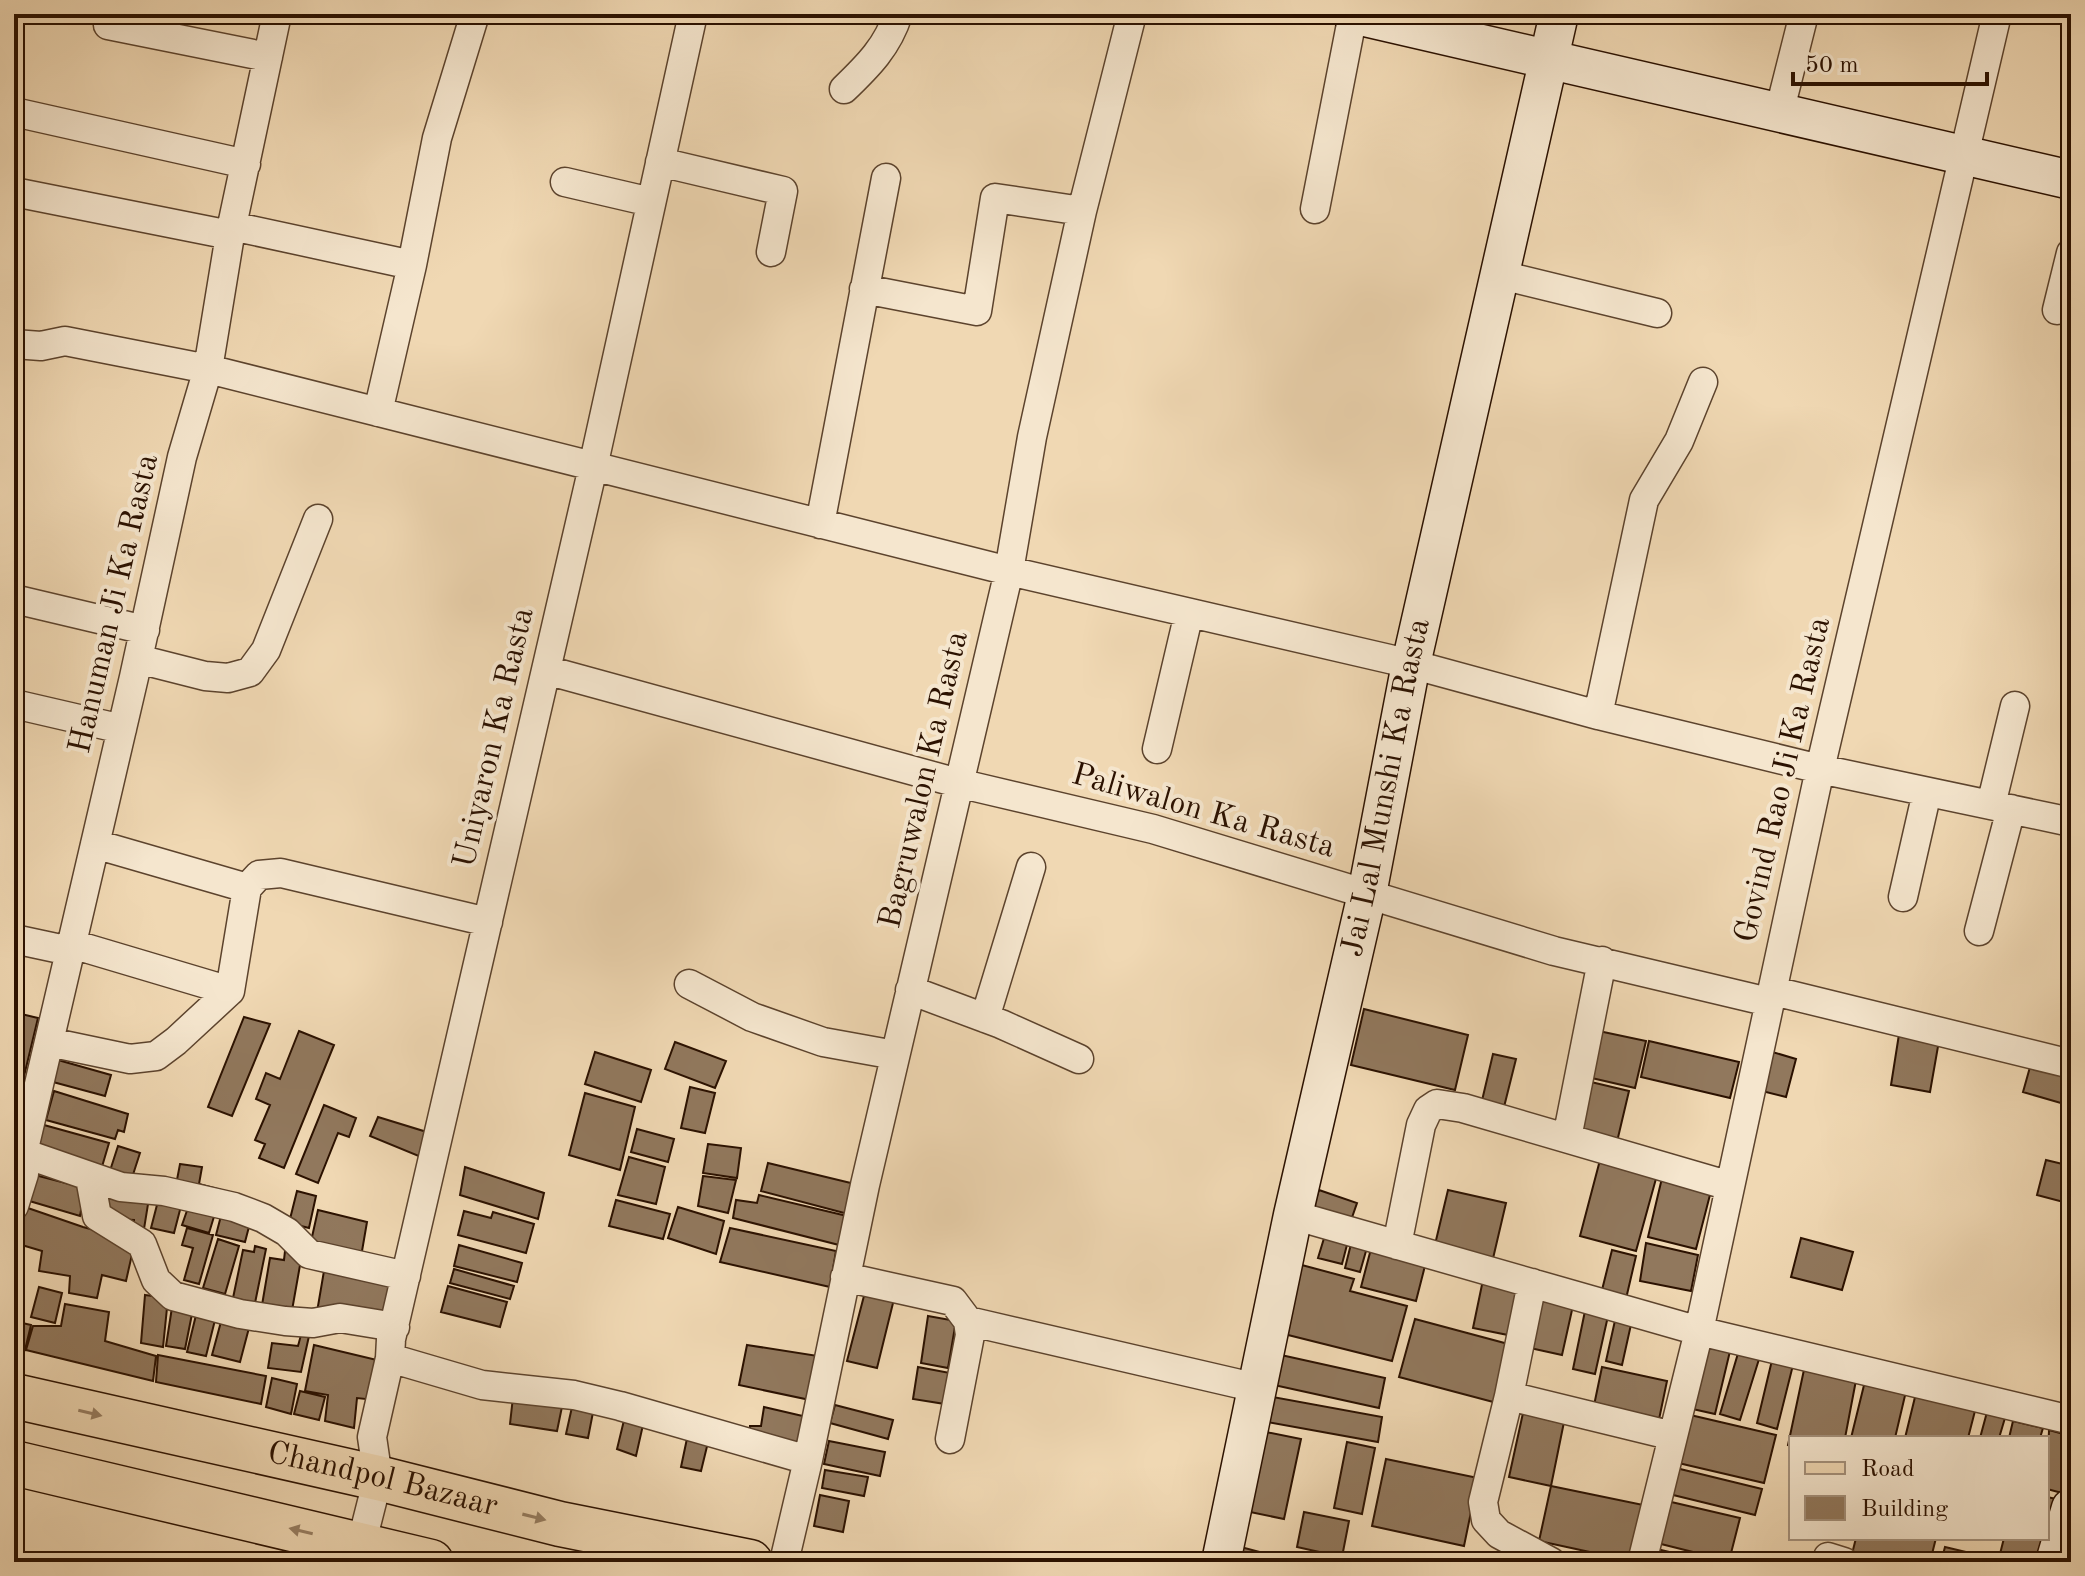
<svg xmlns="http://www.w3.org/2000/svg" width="2085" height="1576" font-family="'Old Standard TT',serif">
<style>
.building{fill:#91785d;stroke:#2b1100;stroke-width:2}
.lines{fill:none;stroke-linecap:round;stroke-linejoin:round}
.street-casing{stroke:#5c432d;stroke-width:31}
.secondary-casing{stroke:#2b1100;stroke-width:41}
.primary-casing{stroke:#2b1100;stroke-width:47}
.street{stroke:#f5e6ce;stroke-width:28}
.secondary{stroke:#f5e6ce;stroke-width:38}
.primary{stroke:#f0d8b3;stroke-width:44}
.oneway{fill:#977e62}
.labels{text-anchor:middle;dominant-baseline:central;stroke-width:8;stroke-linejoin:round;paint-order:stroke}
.street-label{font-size:32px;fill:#2b1100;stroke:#f5e6ce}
</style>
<rect width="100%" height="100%" fill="#f0d8b3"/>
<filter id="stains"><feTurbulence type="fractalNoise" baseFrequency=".0025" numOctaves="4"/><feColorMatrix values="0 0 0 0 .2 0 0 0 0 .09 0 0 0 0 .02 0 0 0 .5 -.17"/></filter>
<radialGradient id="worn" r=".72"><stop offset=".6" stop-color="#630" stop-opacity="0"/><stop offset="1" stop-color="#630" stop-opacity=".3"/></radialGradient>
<!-- building -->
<path class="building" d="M1364 1009 1468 1035 1455 1090 1351 1065Z
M17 1013 38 1018 19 1097 14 1096V1017Z
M244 1017 270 1024 232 1116 208 1107Z
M1900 1028 1940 1035 1930 1092 1891 1085Z
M1594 1030 1646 1041 1635 1088 1583 1076Z
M299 1031 334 1045 284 1168 259 1158 265 1144 255 1140 270 1105 256 1099 266 1073 280 1079Z
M1649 1041 1739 1062 1730 1098 1641 1077Z
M675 1042 726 1061 715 1088 665 1069Z
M1769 1051 1796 1059 1786 1097 1758 1090Z
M595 1052 651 1070 641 1102 585 1084Z
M1493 1054 1516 1059 1502 1115 1480 1109Z
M58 1060 111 1075 105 1096 53 1082Z
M2032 1060 2071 1070V1106L2023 1092Z
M1591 1082 1629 1091 1616 1146 1578 1137Z
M690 1087 715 1093 705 1133 681 1128Z
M54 1091 128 1114 124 1132 118 1130 115 1139 46 1120Z
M585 1093 635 1107 620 1170 569 1155Z
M324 1105 356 1118 349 1137 338 1133 318 1183 296 1174Z
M378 1117 430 1133 421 1157 370 1136Z
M44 1125 109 1143 101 1170 36 1153Z
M637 1129 674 1139 668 1162 631 1152Z
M708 1144 741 1148 737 1178 703 1173Z
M118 1146 140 1153 129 1187 107 1180Z
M629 1157 665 1167 656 1204 618 1195Z
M1600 1160 1657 1175 1636 1251 1580 1236Z
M2046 1160 2071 1166V1204L2037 1195Z
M768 1163 855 1184 848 1214 761 1191Z
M180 1164 202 1167 199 1184 225 1191 176 1185Z
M465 1167 544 1193 538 1219 460 1195Z
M31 1174 85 1188 80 1216 26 1200Z
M703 1176 736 1180 728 1213 698 1206Z
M1662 1178 1711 1191 1696 1249 1648 1237Z
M1319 1190 1357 1203 1349 1226 1311 1213Z
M1448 1190 1506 1203 1491 1267 1433 1253Z
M297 1191 316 1196 309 1228 289 1223Z
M101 1194 149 1198 144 1229 134 1226V1220L114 1219Z
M759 1195 847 1216 839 1245 733 1218 736 1200 757 1203Z
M616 1200 670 1214 663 1239 609 1226Z
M158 1201 181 1206 174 1233 151 1228Z
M190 1202 216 1210 209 1233 182 1225Z
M22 1206 83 1227 135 1241 126 1281 102 1275 97 1298 69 1293 70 1276 39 1271 42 1251 15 1243Z
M678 1207 724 1221 716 1254 668 1238Z
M318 1210 367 1222 361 1257 310 1246Z
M464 1211 491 1218 493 1212 534 1224 526 1253 458 1235Z
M222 1212 251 1219 245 1242 216 1235Z
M187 1228 213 1235 199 1284 184 1280 193 1248 182 1245Z
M730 1228 836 1251 830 1287 720 1262Z
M1325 1235 1348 1241 1342 1264 1318 1258Z
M1801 1238 1853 1252 1842 1290 1791 1277Z
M218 1239 239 1246 225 1294 203 1288Z
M1352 1240 1368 1244 1360 1272 1345 1268Z
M1646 1243 1698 1255 1691 1291 1640 1281Z
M459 1245 522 1263 517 1282 454 1266Z
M1372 1245 1427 1258 1416 1301 1361 1287Z
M255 1246 266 1249 255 1303 233 1298 243 1250 254 1252Z
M1612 1250 1636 1256 1625 1303 1600 1298Z
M285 1251 302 1254 291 1316 261 1311 270 1258 284 1260Z
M1298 1264 1354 1279 1350 1291 1407 1306 1392 1361 1280 1333Z
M325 1265 396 1277 388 1323 317 1312Z
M454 1269 514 1286 510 1299 450 1283Z
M1484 1275 1519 1282 1508 1335 1473 1328Z
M448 1286 507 1302 500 1327 441 1312Z
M39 1287 62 1293 55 1323 31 1317Z
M865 1292 894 1299 877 1368 847 1361Z
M145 1295 168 1298 163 1347 141 1343Z
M1542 1295 1574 1301 1562 1355 1530 1348Z
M173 1301 194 1304 185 1349 166 1346Z
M65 1304 109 1312 105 1341 156 1356 153 1381 26 1350 33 1326H61Z
M1585 1311 1608 1316 1595 1374 1573 1369Z
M196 1315 215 1320 206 1356 187 1352Z
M928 1316 956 1321 948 1368 921 1363Z
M1616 1316 1632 1320 1622 1365 1606 1361Z
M222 1318 250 1324 240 1362 212 1355Z
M1415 1319 1512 1345 1497 1403 1399 1377Z
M14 1321 31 1325 25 1350 14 1348Z
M301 1335 309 1336 301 1372 268 1368 272 1343 298 1346Z
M1705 1341 1731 1347 1715 1414 1688 1408Z
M314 1345 381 1361 375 1400 357 1398 354 1428 325 1421 328 1395 305 1391Z
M747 1345 818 1356 810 1400 739 1385Z
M1739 1350 1760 1356 1740 1420 1720 1414Z
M158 1355 266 1376 261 1404 156 1382Z
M1281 1355 1385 1378 1379 1408 1274 1385Z
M1773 1356 1794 1361 1777 1429 1757 1423Z
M1805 1365 1857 1375 1845 1438H1791V1446L1788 1445Z
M918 1367 950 1373 945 1404 913 1399Z
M1602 1367 1667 1381 1657 1429 1592 1415Z
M1866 1377 1907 1387 1895 1438H1851Z
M272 1378 297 1384 291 1414 266 1407Z
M300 1391 325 1397 319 1420 294 1414Z
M1916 1393 1976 1407 1968 1438H1905Z
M1267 1396 1382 1417 1378 1442 1262 1421Z
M513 1397H564L557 1431 510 1424Z
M574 1398 595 1402 588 1438 566 1434Z
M835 1405 893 1420 888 1439 830 1423Z
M764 1407 807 1417 799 1454 749 1441 750 1426H761Z
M626 1412 645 1416 636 1456 617 1449Z
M1987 1412 2005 1418 1999 1438H1980Z
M1523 1413 1564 1422 1551 1486 1509 1477Z
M1686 1414 1776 1435 1764 1483 1674 1462Z
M2013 1421 2043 1428 2040 1438H2009Z
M689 1429 710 1434 701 1471 681 1467Z
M2049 1430 2071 1436V1458L2062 1493 2047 1489Z
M1266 1432 1301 1439 1284 1519 1250 1512Z
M829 1441 885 1452 880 1476 824 1464Z
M1347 1442 1375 1448 1362 1514 1334 1508Z
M1386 1459 1478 1478 1464 1546 1372 1526Z
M1676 1468 1762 1489 1755 1515 1669 1494Z
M825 1470 868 1477 864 1496 822 1488Z
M1551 1486 1648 1506 1636 1562 1539 1541Z
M820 1495 849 1501 843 1532 814 1526Z
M2047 1497 2061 1500 2046 1562H1998L2004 1538H2047Z
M1667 1501 1740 1518 1729 1561 1657 1543Z
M1304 1512 1349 1521 1342 1557 1297 1547Z
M1856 1538H1936L1930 1562H1884L1852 1554Z
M1237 1546 1279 1557 1277 1562H1233Z
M1945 1547 1987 1557 1986 1562H1941Z
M1657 1549 1710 1562H1654Z"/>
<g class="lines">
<defs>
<path id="street" d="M108 25 268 57
M844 89C868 66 888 46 898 14
M14 112 246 164
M1779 113 1804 14
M660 162 783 191 771 252
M565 182 651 202
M14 192 230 235
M1315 209 1353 14
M232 226 412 265
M1501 275 1657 313
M864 289 977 311 995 198 1082 211
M2057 310 2071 253
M14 344 41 346 65 341 208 369 1009 571 1411 664 1598 715 1820 769 2071 822
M378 412 412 265 437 138 475 14
M820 524 886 178
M14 599 145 630
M138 659 205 676 228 678 250 672 266 650 318 519
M546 670 958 783 1153 829 1554 951 1769 1002 1778 992 2071 1064
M14 704 122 729
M1598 715 1644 500 1679 441 1703 382
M1157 749 1189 613
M1991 805 2015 706
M95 844 247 888
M1903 897 1927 792
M1979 931 2011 809
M14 939 70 951
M72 944 230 991
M689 984 752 1017 823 1042 895 1055
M910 990 1001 1024 1079 1059
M985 1018 1031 867
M49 1042 130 1059 156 1056 176 1041 230 991 247 888 259 875 281 873 488 922
M1567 1138 1602 961
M23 1153 121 1187 164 1191 234 1207 263 1218 287 1232 309 1254 406 1276
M90 1178 97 1216 142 1244 156 1280 173 1296 240 1314 285 1321 313 1323 340 1318 395 1327
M14 1206 24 1174 23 1153 134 677 182 457 208 369 230 235 277 14
M1293 1215 1699 1331 2071 1420
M1397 1245 1421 1125 1428 1110 1437 1104 1463 1108 1730 1186
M845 1277 953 1301 968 1321 970 1335 950 1439
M1532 1283 1509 1396 1483 1502 1486 1520 1499 1534 1551 1562
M968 1321 1257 1388
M390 1358 482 1385 574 1395 620 1406 808 1460
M1509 1396 1673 1436
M1828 1557 1844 1562
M357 1561 378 1478 372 1437 390 1358 391 1339 593 467 693 14
M784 1562 808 1460 865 1185 1009 571 1032 437 1082 211 1132 14
M1642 1562 1699 1331 1820 769 1997 14"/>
<g id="secondary">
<path d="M1352 14 2071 180"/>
<path id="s1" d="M1221 1562 1293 1215 1367 894 1411 664 1559 14"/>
<path d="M2055 1562 2071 1508"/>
</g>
<g id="primary">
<path id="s2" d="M14 1396 378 1478 560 1524 750 1562"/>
<path d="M14 1463 431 1562"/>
</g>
</defs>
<!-- street casing -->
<use href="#street" class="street-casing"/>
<!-- secondary casing -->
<use href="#secondary" class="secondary-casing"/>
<!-- primary casing -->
<use href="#primary" class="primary-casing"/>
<!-- street -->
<use href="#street" class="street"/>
<!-- secondary -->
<use href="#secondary" class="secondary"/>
<!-- primary -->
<use href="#primary" class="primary"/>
</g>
<!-- one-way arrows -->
<defs><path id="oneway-solid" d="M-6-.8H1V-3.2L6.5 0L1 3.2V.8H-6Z" transform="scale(2)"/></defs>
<g class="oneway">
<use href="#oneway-solid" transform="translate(90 1413) rotate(13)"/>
<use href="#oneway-solid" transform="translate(534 1517) rotate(14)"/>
<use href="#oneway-solid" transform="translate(301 1531) rotate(-167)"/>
</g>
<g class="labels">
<!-- street labels -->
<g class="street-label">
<text transform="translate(115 604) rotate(-77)">Hanuman Ji Ka Rasta</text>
<text transform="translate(495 738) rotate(-77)">Uniyaron Ka Rasta</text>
<text transform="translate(925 780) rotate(-77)">Bagruwalon Ka Rasta</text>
<text transform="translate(1784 780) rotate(-77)">Govind Rao Ji Ka Rasta</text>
<text stroke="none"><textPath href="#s1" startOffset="792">Jai Lal Munshi Ka Rasta</textPath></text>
<text transform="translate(1203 812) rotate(16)">Paliwalon Ka Rasta</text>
<text stroke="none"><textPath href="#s2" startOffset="378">Chandpol Bazaar</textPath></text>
</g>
</g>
<!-- margin -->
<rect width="2085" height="1576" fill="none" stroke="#f0d8b3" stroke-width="48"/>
<rect x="16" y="16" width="2053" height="1544" fill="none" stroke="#2b1100" stroke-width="4"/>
<rect x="24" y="24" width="2037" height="1528" fill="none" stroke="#2b1100" stroke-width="2"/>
<!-- legend -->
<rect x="1789" y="1436" width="260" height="104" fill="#f5e6ce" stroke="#a4917c" stroke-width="2"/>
<rect x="1805" y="1462" width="40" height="12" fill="#f0d8b3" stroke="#a4917c" stroke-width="2"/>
<text x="1861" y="1476" font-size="24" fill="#2b1100">Road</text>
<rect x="1805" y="1496" width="40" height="24" fill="#91785d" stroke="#a4917c" stroke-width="2"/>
<text x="1861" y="1516" font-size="24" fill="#2b1100">Building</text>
<!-- scale -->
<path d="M1793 72v12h194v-12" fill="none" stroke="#2b1100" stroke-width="4"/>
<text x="1805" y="72" font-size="24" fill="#2b1100" stroke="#f5e6ce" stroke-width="6" paint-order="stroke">50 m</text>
<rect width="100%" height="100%" filter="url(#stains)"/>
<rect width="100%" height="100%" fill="url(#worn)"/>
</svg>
